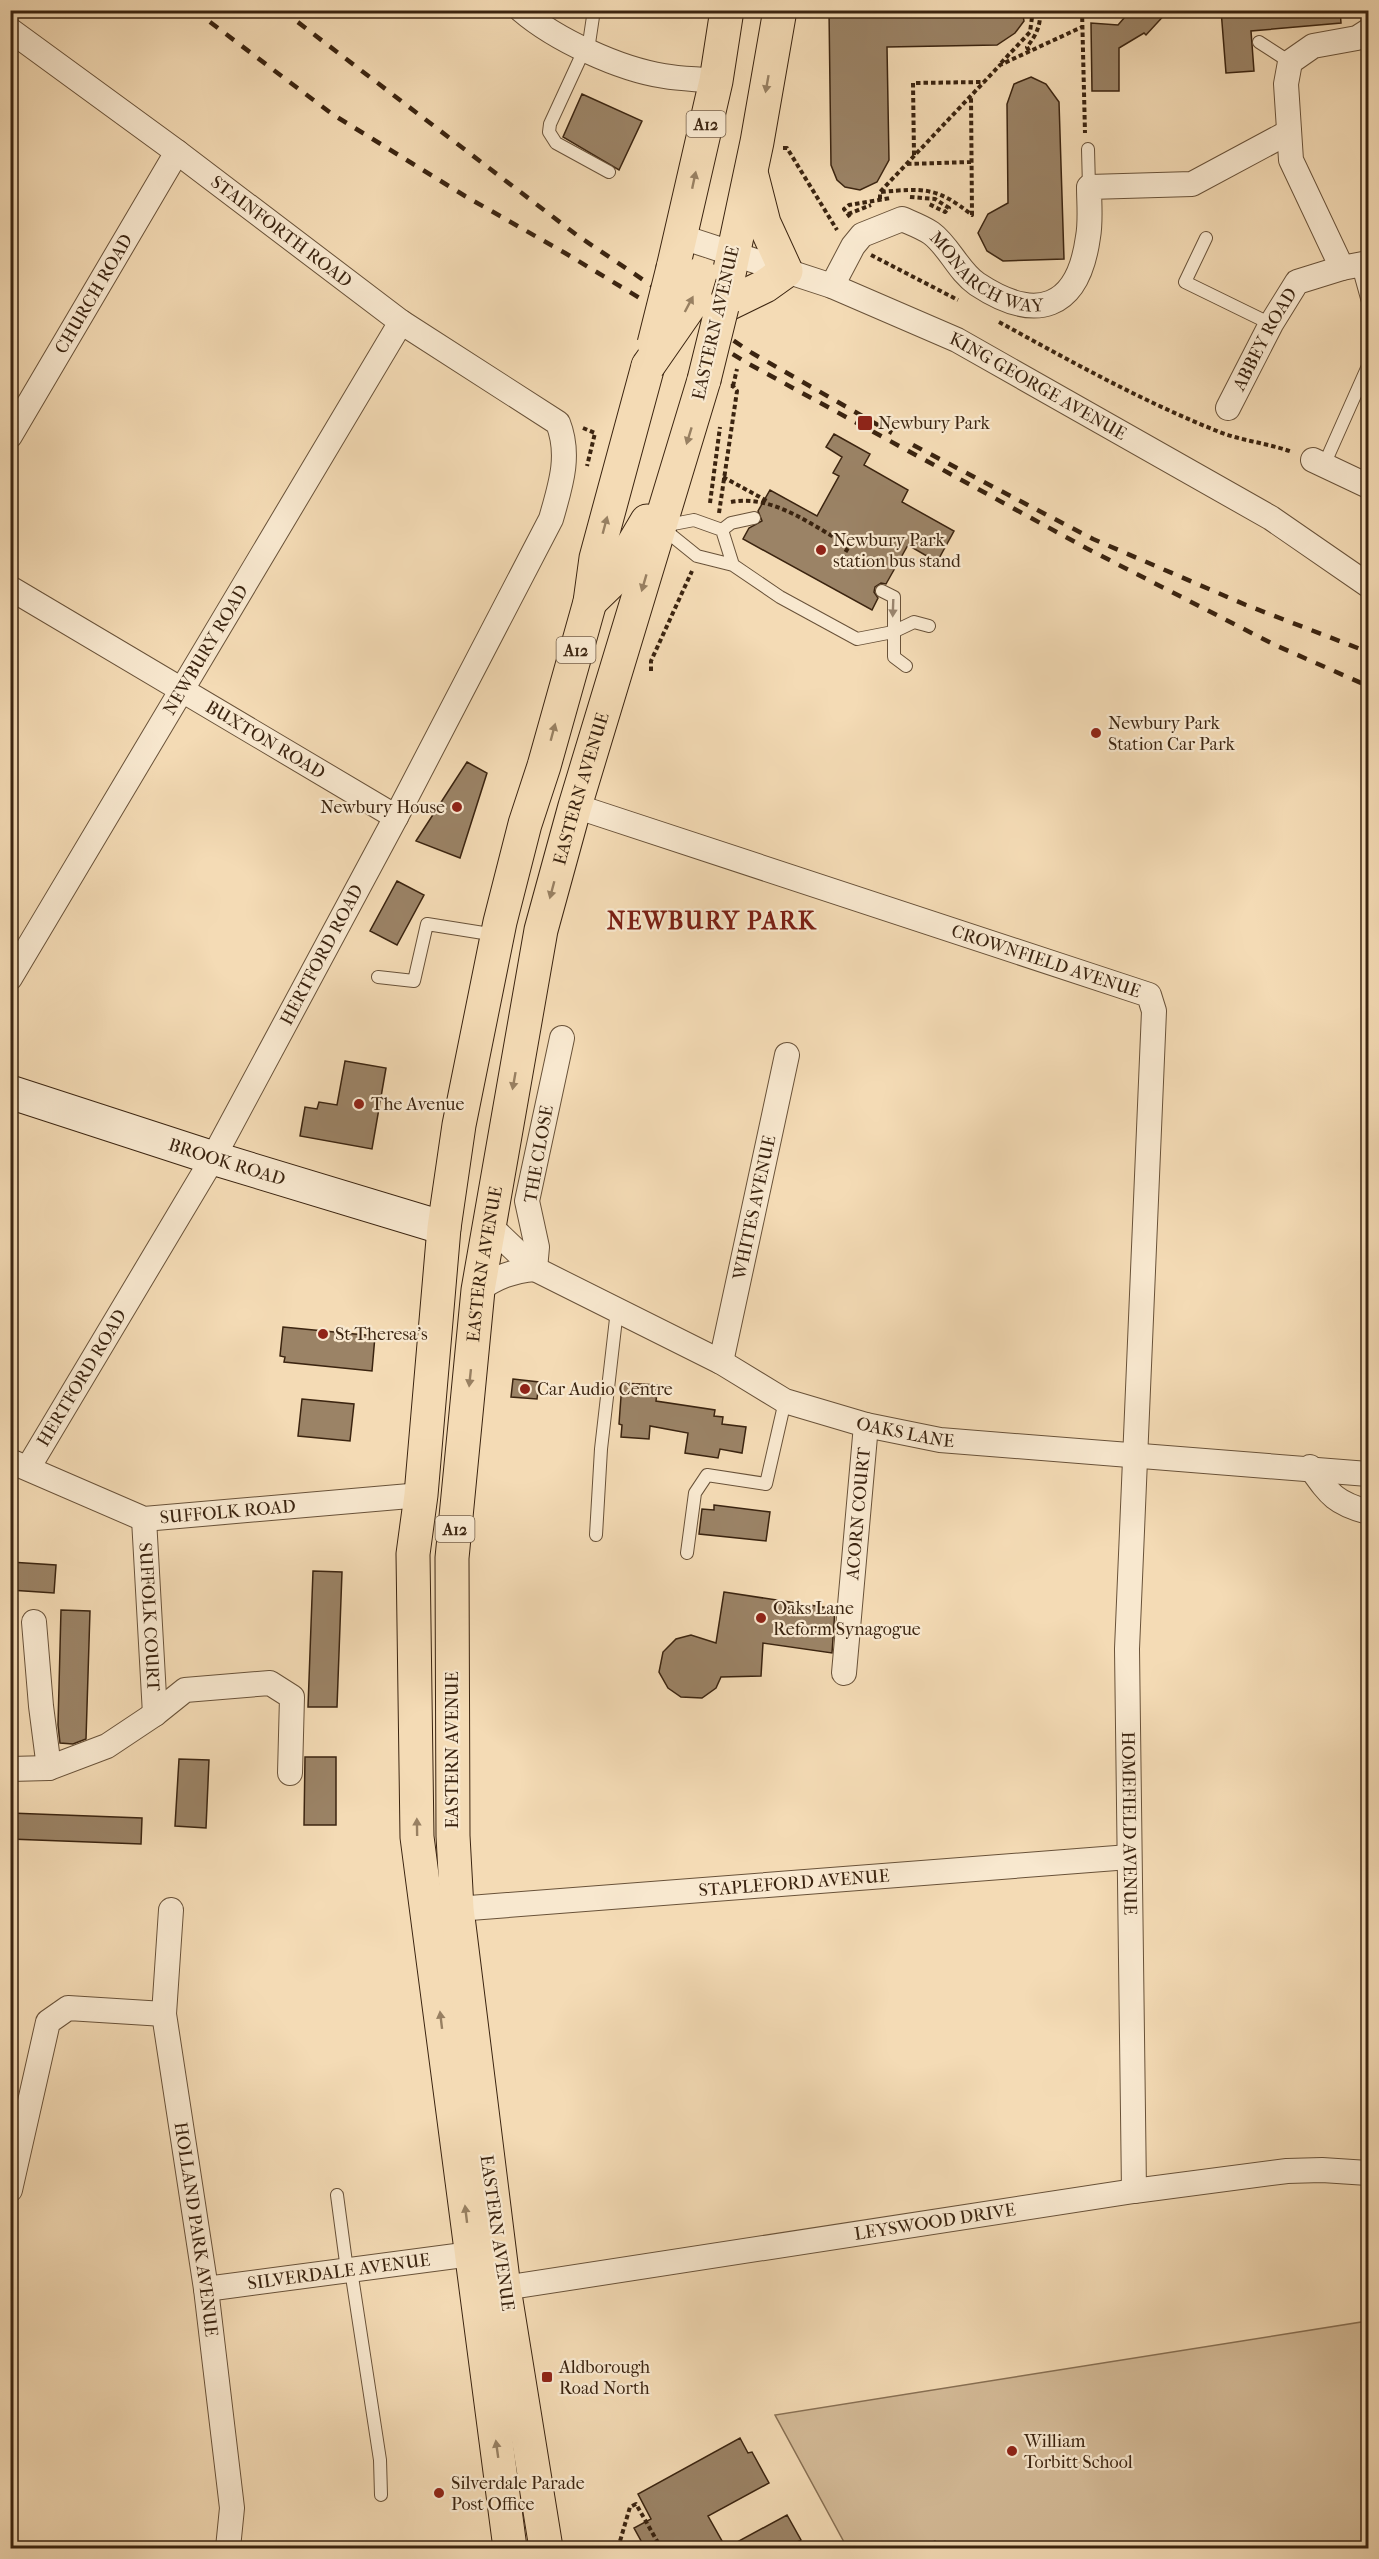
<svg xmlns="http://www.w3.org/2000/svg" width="1379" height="2559" font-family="'IM FELL French Canon',serif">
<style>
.green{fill:#d5bc99;stroke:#887054;stroke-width:1.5}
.building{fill:#9b8366;stroke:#3b2410;stroke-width:1.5}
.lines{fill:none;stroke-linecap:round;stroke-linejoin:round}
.lane-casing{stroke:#695239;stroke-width:14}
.street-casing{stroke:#695239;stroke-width:26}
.secondary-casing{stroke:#3b2410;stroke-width:35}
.highway-casing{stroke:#3b2410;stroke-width:35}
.path{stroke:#3b2410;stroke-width:4;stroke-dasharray:4.5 3;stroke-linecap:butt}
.lane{stroke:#f8e8cf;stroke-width:12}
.street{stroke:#f8e8cf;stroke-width:24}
.secondary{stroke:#f8e8cf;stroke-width:33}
.highway{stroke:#f4dbb5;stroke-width:33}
.rail{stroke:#3b2410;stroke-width:4.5;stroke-dasharray:10 10;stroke-linecap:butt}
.highway-bridge-casing{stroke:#3b2410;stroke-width:35;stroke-linecap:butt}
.path-bridge{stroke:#3b2410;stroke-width:4;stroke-dasharray:4.5 3;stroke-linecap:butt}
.highway-bridge{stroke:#f4dbb5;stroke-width:33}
.oneway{fill:#988062}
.oneway2{fill:#9a8670}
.poi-dot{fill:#8f2418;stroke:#f8e8cf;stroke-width:2}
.labels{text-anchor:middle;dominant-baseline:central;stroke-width:4.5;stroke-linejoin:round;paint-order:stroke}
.shield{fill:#f8e8cf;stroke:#745f49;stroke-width:1.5}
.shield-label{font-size:16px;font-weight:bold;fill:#3b2410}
.street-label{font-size:18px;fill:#3b2410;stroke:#f8e8cf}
.poi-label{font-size:18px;fill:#3b2410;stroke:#f8e8cf;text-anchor:start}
.district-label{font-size:24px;font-weight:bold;letter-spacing:1.5px;fill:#7a1f14;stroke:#f8e8cf}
</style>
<rect width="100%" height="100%" fill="#f4dbb5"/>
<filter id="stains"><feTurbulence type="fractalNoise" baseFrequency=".00333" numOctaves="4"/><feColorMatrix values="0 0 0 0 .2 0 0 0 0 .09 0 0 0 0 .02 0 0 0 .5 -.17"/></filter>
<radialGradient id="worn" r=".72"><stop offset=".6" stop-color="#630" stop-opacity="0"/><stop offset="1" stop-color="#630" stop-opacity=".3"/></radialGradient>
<!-- green -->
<path class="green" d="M1368 2321V2548H939L935 2541C914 2554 866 2552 844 2542L775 2415Z"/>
<!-- building -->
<path class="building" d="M829 10H1022L1024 21 1015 33 997 45 887 47 889 160 877 182 860 190 845 187 837 180 831 165Z
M1131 10H1169L1146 35 1144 33 1119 48V91H1092L1091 23 1118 25Z
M1221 10H1340L1341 23 1251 31 1254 71 1226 73Z
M1031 77 1046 84 1059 102 1064 259 1003 261 987 251 978 233 988 214 1008 203 1007 104 1014 84Z
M582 94 642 121 619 170 563 137Z
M834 434 870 454 864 465 908 490 902 502 954 531 937 562 908 545 886 584 881 583 875 587 874 592 878 598 872 610 743 539 749 528 762 521 758 511 770 490 817 516 839 476 833 473 842 457 826 447Z
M467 762 487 773 460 858 416 841Z
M397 881 424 895 397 945 370 931Z
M345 1061 386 1068 372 1149 300 1136 305 1107 317 1109 319 1102 337 1105Z
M283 1327 375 1336 372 1371 284 1362 285 1357 280 1356Z
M513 1379 539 1382 537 1399 511 1397Z
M622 1383 658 1385 656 1401 715 1410 714 1416 723 1417 722 1424 746 1427 742 1453 720 1449 718 1458 685 1453 688 1433 650 1426 649 1439 621 1437 622 1425 619 1424Z
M302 1399 354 1404 350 1441 298 1436Z
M714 1505 770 1512 766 1541 699 1534 702 1509 714 1510Z
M10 1562 56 1565 54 1593 10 1590Z
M313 1571 342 1572 337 1707H308Z
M724 1592 835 1609 832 1653 763 1643 761 1676 721 1677 716 1688 702 1698 681 1697 668 1688 659 1672 663 1652 676 1639 691 1635 716 1643Z
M61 1610 90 1611 86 1739 73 1744 60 1743 58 1725Z
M305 1757H336V1825H304Z
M179 1759 209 1760 206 1828 175 1826Z
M10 1813 142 1818 141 1844 10 1839Z
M740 2438 748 2453 752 2452 769 2483 708 2516 726 2548 787 2515 801 2540 785 2548H645L634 2528 651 2519 638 2494Z"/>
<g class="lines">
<defs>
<path id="lane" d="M1259 42 1290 62
M585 48 550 124 549 132 556 143 609 172
M588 50 594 10
M1088 149 1089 187
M1206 238 1185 282 1271 324
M1358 266 1368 302
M1324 465 1368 366
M663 526 694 520 722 530
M661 527 697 556 733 565 780 597 857 639 893 632 914 622 929 626
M722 530 733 565
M722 530 731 523 754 518
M882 591 894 597V657L906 666
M378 977 414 981 427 924 496 935
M596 1535 601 1449 617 1310
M687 1553 695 1493 707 1475 766 1484 785 1401
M337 2195 347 2270
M351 2270 380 2460 381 2495"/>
<g id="street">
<path d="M521 10C556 40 619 69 664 76 681 79 699 79 716 81"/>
<path id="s1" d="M10 30 177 152 401 322 558 423C571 456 560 487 551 519L396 817 213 1158 28 1468"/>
<path d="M1368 31 1357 38 1313 46 1290 62 1286 84 1291 160 1342 268 1368 263"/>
<path id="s2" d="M682 237 832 286 957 340 1271 518 1368 585"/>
<path id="s3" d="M832 286 853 246 862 235 902 219C911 223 922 227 931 233 949 246 958 271 977 284 1036 323 1078 310 1088 237 1091 221 1089 203 1089 187L1192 184 1289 132"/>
<path id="s4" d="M1228 408 1271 324 1297 282 1342 268"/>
<path id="s5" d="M10 436 177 152"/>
<path d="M1313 460 1368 486"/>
<path id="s6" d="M10 588 396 817"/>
<path id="s7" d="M575 806 1149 995 1154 1011 1127 1649 1134 2191"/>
<path id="s8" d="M10 978 401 322"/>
<path id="s9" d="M489 1225 535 1269 721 1362 785 1401 866 1425 940 1440 1368 1474"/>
<path d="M535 1269 537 1247 527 1201 562 1038"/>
<path d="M478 1290C497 1277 512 1271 535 1269"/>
<path id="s10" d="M721 1362 787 1055"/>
<path id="s11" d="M10 1461 144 1519 421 1495"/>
<path d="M1310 1467C1330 1495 1335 1503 1368 1512"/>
<path id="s12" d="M144 1519 155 1714"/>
<path d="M34 1622 41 1706 49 1768"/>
<path id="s13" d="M844 1673 866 1425"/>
<path d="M10 1769 49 1768 107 1746 155 1714 185 1690 270 1683 292 1697 290 1773"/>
<path id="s14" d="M457 1909 1129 1857"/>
<path id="s15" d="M171 1910 164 2014 206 2289 232 2508 228 2548"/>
<path d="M10 2190 48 2022 68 2008 164 2014"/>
<path id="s16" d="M504 2288 1134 2191 1287 2171 1322 2170 1368 2173"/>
<path id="s17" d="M206 2289 471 2254"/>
</g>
<g id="secondary">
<path id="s18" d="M10 1092 213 1158 444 1228"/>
</g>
<g id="highway">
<path d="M673 268 716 81 727 10"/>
<path d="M722 307 757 142 780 10"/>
<path d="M722 307 765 286 786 271 764 223 752 176"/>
<path d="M590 602 622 571 625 558 647 521"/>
<path d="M510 2548 417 1837 413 1554 421 1495 444 1228 459 1125 500 922 525 824 544 766 590 602 596 558 648 366"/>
<path id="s19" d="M546 2548 504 2288 457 1909 453 1836 452 1558 478 1290 541 930 575 806 704 380"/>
</g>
</defs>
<!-- lane casing -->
<use href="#lane" class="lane-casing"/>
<!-- street casing -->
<use href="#street" class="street-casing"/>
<!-- secondary casing -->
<use href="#secondary" class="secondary-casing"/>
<!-- highway casing -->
<use href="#highway" class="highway-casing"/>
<!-- path -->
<path class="path" d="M1082 10 1085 133
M1029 51 1027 47C1036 35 1041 26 1040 10
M1001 63 1030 32 1033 10
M783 148H787L837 230
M914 155 913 83 984 82
M907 164 971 162
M881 192C924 188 937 187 972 215L971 96
M910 197 935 199 949 208 945 212 929 204
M880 199V192L1000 65 1082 27
M848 214 871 205
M850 217 844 209 849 205 891 198
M871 255 958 300
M999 322C1070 361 1142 401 1217 431 1241 441 1268 443 1292 452
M583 428 595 433 587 466
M723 477 767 501
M731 502C773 494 813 526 849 546L854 537
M710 503 720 427
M719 513 737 391 733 386H729
M838 565 849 546
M651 671V661L692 571
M618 2548 630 2507 636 2504 661 2548"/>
<!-- lane -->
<use href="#lane" class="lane"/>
<!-- street -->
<use href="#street" class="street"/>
<!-- secondary -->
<use href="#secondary" class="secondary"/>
<!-- highway -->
<use href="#highway" class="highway"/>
<!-- rail -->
<path class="rail" d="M194 10 332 114 465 196 565 253 749 364 1086 548 1275 645 1368 686
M282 10 578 236 752 353 892 433
M913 445 1093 539 1246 605 1368 652"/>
<defs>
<path id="highway-bridge" d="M654 344 673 268
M648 366 691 304 700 274
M704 380 722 307"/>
</defs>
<!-- highway-bridge casing -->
<use href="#highway-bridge" class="highway-bridge-casing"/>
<!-- path-bridge -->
<path class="path-bridge" d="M733 386 737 369"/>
<!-- highway-bridge -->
<use href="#highway-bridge" class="highway-bridge"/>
</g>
<!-- one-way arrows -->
<defs><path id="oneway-solid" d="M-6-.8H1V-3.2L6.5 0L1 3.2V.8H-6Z" transform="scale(1.5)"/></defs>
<g class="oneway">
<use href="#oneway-solid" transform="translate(767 84) rotate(100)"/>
<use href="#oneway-solid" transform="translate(694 180) rotate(-78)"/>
<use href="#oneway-solid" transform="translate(689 304) rotate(-62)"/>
<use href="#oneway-solid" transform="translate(689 436) rotate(107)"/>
<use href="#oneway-solid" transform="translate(605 525) rotate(-75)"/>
<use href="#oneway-solid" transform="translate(644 583) rotate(106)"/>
<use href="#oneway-solid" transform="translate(553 732) rotate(-75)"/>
<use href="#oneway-solid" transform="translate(552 890) rotate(105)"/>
<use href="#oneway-solid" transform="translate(514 1081) rotate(100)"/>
<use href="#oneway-solid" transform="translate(470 1378) rotate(96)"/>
<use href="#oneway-solid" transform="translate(417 1827) rotate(-91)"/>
<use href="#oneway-solid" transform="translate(441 2020) rotate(-97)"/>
<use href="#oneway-solid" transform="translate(466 2214) rotate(-97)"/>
<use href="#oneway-solid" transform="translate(497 2449) rotate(-98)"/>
</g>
<use class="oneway2" href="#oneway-solid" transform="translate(893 608) rotate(92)"/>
<!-- markers -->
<g class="poi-dot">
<rect x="857" y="415" width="16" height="16" rx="3"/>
<circle cx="821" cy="550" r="6"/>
<circle cx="1096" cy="733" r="6"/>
<circle cx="457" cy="807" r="6"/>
<circle cx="359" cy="1104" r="6"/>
<circle cx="323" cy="1334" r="6"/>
<circle cx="525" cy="1389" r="6"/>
<circle cx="761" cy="1618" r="6"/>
<rect x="541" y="2371" width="12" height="12" rx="3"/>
<circle cx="1012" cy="2451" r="6"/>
<circle cx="439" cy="2493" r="6"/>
</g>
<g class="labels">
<!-- shield labels -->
<g class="shield">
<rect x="686.5" y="111" width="39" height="26" rx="4.5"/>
<rect x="556.5" y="637" width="39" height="26" rx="4.5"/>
<rect x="435.5" y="1516" width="39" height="26" rx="4.5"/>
</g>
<g class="shield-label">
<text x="706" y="124">A12</text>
<text x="576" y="650">A12</text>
<text x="455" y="1529">A12</text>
</g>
<!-- street labels -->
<g class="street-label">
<text stroke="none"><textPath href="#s1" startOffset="338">STAINFORTH ROAD</textPath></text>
<text stroke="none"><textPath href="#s3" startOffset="206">MONARCH WAY</textPath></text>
<text stroke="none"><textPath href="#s5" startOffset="165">CHURCH ROAD</textPath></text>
<text transform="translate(716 323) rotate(-77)">EASTERN AVENUE</text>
<text stroke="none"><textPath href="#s4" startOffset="78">ABBEY ROAD</textPath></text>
<text stroke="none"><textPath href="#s2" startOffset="387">KING GEORGE AVENUE</textPath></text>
<text stroke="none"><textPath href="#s8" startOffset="382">NEWBURY ROAD</textPath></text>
<text stroke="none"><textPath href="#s6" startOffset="297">BUXTON ROAD</textPath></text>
<text stroke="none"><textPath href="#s19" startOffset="1778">EASTERN AVENUE</textPath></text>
<text transform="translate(322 955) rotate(-62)">HERTFORD ROAD</text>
<text stroke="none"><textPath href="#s7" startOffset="496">CROWNFIELD AVENUE</textPath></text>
<text transform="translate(539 1154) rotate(-80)">THE CLOSE</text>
<text stroke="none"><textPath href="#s18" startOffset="228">BROOK ROAD</textPath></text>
<text stroke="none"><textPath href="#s10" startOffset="158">WHITES AVENUE</textPath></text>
<text stroke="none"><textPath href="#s19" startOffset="1292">EASTERN AVENUE</textPath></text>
<text transform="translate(82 1378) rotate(-59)">HERTFORD ROAD</text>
<text stroke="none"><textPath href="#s9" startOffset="471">OAKS LANE</textPath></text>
<text stroke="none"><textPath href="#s11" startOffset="230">SUFFOLK ROAD</textPath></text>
<text stroke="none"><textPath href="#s13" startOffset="160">ACORN COURT</textPath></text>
<text stroke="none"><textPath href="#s12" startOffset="98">SUFFOLK COURT</textPath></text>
<text transform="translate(452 1750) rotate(-90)">EASTERN AVENUE</text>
<text stroke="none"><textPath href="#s7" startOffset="1434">HOMEFIELD AVENUE</textPath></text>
<text stroke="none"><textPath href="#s14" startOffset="338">STAPLEFORD AVENUE</textPath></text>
<text stroke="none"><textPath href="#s16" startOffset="436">LEYSWOOD DRIVE</textPath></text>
<text stroke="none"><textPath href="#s15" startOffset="322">HOLLAND PARK AVENUE</textPath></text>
<text transform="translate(497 2233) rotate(82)">EASTERN AVENUE</text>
<text stroke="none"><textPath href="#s17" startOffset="134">SILVERDALE AVENUE</textPath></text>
</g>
<!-- poi labels -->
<g class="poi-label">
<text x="878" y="423">Newbury Park</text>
<text x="833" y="540">Newbury Park<tspan x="833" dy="21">station bus stand</tspan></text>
<text x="1108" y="723">Newbury Park<tspan x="1108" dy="21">Station Car Park</tspan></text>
<text x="445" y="807" text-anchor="end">Newbury House</text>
<text x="371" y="1104">The Avenue</text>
<text x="335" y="1334">St Theresa's</text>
<text x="537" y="1389">Car Audio Centre</text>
<text x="773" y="1608">Oaks Lane<tspan x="773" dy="21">Reform Synagogue</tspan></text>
<text x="559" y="2367">Aldborough<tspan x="559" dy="21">Road North</tspan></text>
<text x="1024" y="2441">William<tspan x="1024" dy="21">Torbitt School</tspan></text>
<text x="451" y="2483">Silverdale Parade<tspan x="451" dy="21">Post Office</tspan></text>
</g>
<!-- district labels -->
<g class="district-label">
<text x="712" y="921">NEWBURY PARK</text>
</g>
</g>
<!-- margin -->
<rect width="1379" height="2559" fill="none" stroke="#f4dbb5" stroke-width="36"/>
<rect x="12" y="12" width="1355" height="2535" fill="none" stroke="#3b2410" stroke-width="3"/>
<rect x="18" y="18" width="1343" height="2523" fill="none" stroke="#3b2410" stroke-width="1.5"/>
<rect width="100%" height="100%" filter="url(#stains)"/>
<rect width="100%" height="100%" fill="url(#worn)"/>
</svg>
